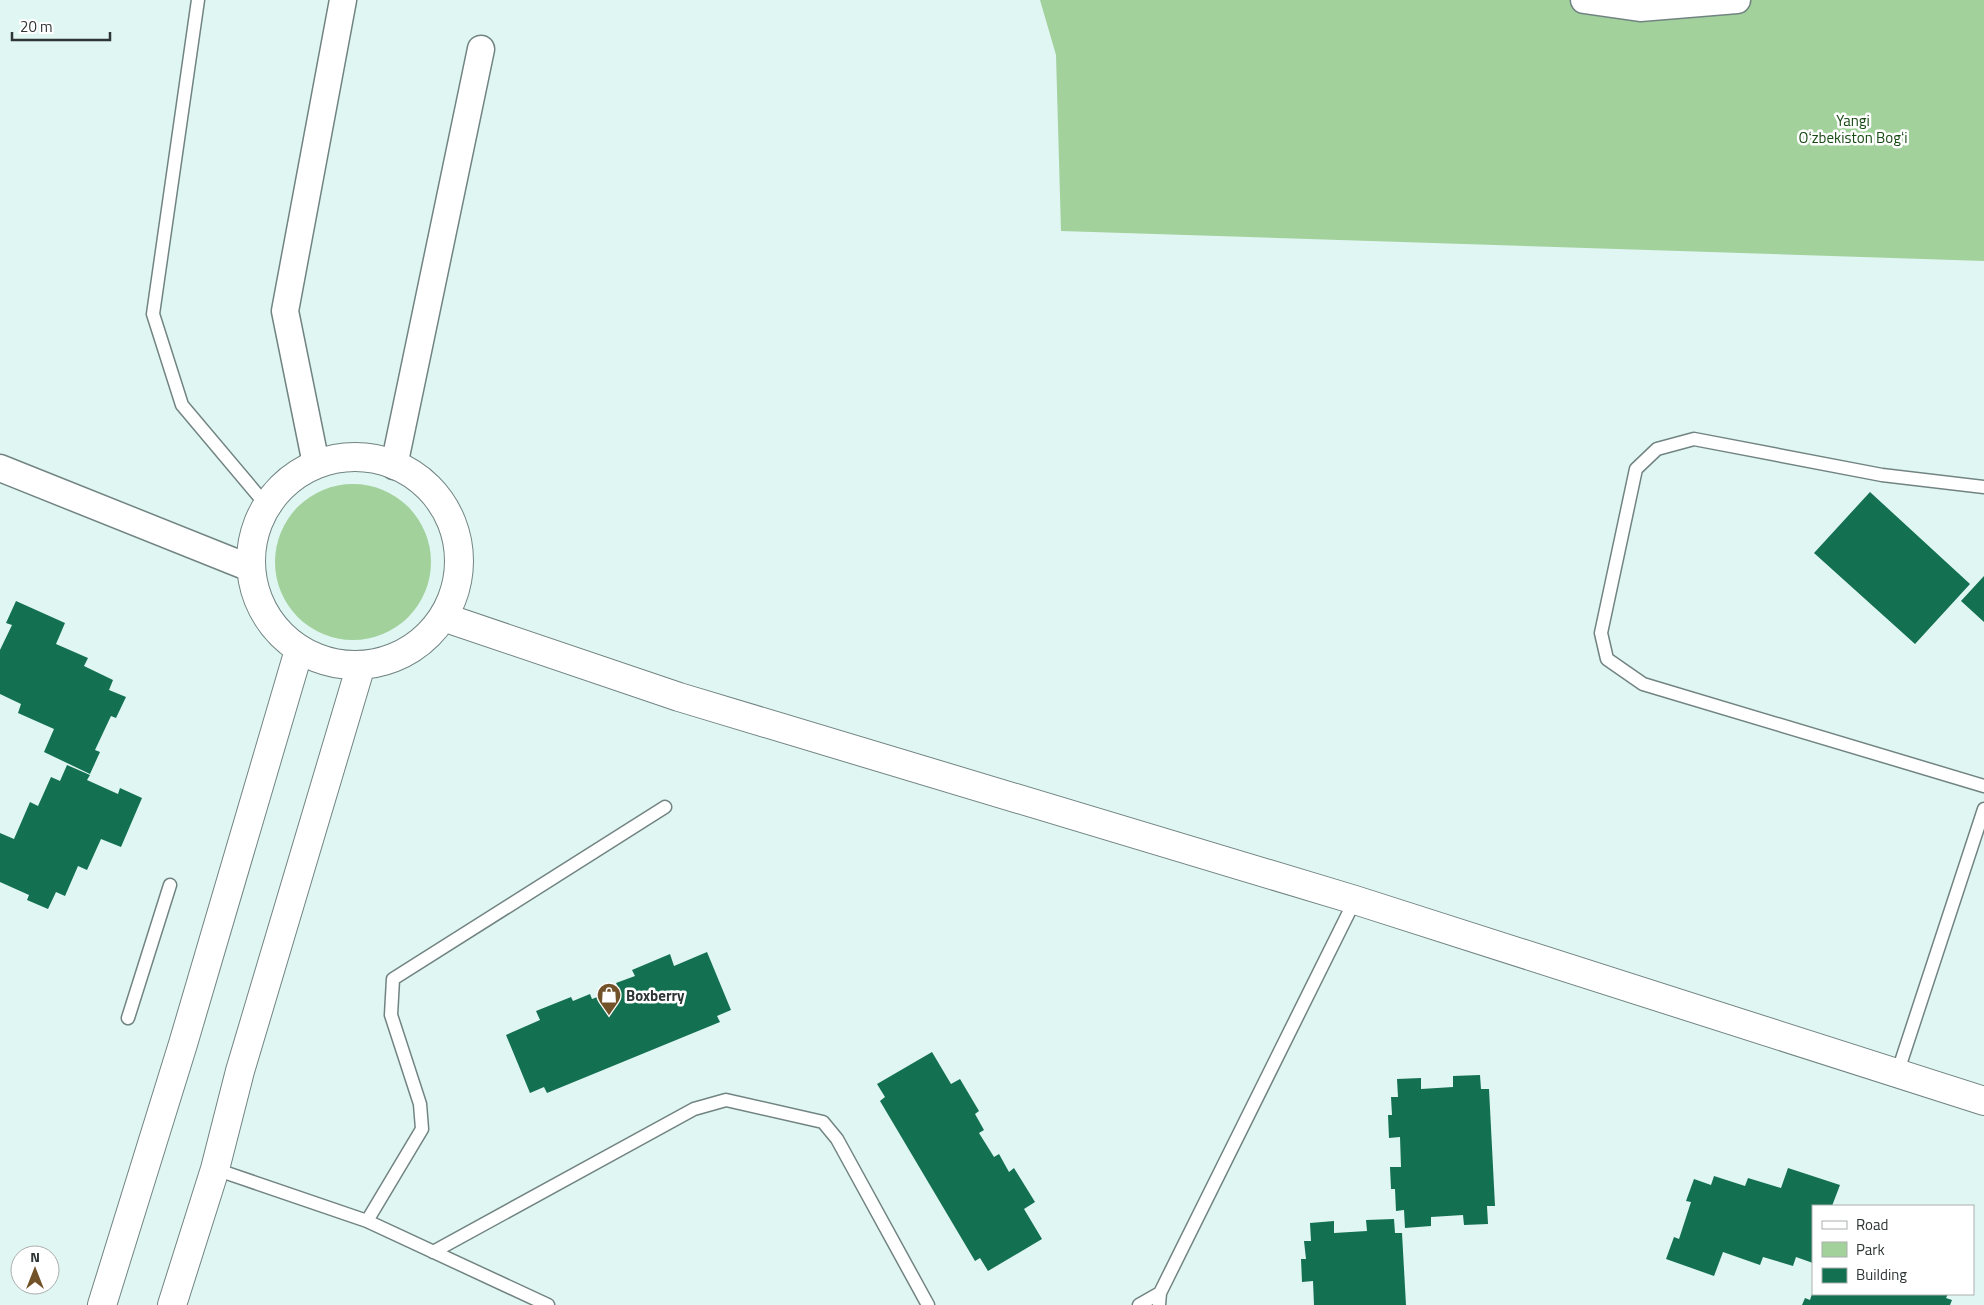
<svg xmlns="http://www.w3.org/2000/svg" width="1984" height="1305" font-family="'Titillium Web',sans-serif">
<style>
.green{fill:#a2d19c}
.building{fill:#137051}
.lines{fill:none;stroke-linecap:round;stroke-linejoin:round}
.lane-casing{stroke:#718482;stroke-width:15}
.street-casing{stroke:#718482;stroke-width:29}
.secondary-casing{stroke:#718482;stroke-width:30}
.lane{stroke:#fff;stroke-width:12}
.street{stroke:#fff;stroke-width:26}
.secondary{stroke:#fff;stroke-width:28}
.labels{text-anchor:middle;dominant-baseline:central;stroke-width:5;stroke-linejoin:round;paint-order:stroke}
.park-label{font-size:15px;fill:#174912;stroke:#fff}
.poi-label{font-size:15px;font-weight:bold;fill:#2e3635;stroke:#fff;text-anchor:start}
</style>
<rect width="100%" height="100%" fill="#e0f6f3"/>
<!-- green -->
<path class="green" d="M1040 0H1984V261L1061 231 1056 55Z
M275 562a78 78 0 1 1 156 0a78 78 0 1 1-156 0Z"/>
<!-- building -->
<path class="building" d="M1870 492 1970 584 1915 644 1814 553Z
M1984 576V622L1961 601Z
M16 601 65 623 56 644 88 658 84 666 113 680 109 690 126 697 116 718 111 716 95 750 100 752 90 774 44 752 54 729 18 713 21 704 0 694V650L12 625 6 623Z
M67 765 90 775 87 780 118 794 120 788 142 798 121 847 101 839 87 870 78 866 65 896 56 892 48 909 27 900 29 895 0 882V833L14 839 30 802 38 806 51 777 60 781Z
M707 952 731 1010 717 1016 720 1022 547 1093 544 1087 530 1093 506 1035 540 1020 536 1011 571 997 573 1001 590 994 592 999 619 989 616 983 635 976 632 970 670 954 674 966Z
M932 1052 951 1084 960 1079 979 1111 975 1114 984 1130 979 1133 994 1157 999 1154 1009 1172 1014 1168 1035 1202 1024 1209 1042 1239 988 1271 980 1258 975 1261 880 1101 885 1097 877 1084Z
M1480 1075 1481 1089H1489L1495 1206H1487L1488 1224 1464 1225 1463 1215 1431 1217V1226L1405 1228 1404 1210 1396 1211 1395 1189H1391L1390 1167H1401L1400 1137 1389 1138 1388 1115H1392L1391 1097H1398L1397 1079 1421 1078V1089L1453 1087V1076Z
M1788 1168 1840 1185 1832 1206H1813V1263L1796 1257 1793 1266 1763 1257 1760 1265 1723 1252 1714 1276 1666 1259 1674 1237 1679 1239 1691 1202 1686 1201 1694 1179 1711 1185 1714 1176 1745 1186 1748 1178 1781 1188Z
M1394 1219 1395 1233H1402L1406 1305H1314L1313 1281 1302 1282 1301 1259H1306L1304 1241H1311L1310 1223 1334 1221V1233L1367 1231 1366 1220Z
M1812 1294H1948L1946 1298 1952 1300 1950 1305H1802L1805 1298 1810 1300Z"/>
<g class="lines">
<defs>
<path id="lane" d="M198 0 153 314 182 405 267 506
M1984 487 1882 475 1694 439 1657 449 1636 469 1601 633 1607 659 1643 684 1984 786
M128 1018 170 885
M1897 1074 1984 809
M215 1169 367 1221 548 1305
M367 1221 422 1129 420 1104 391 1015 393 979 665 807
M433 1252 694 1109 726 1100 823 1122 837 1139 928 1305
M1139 1305 1160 1293
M1159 1305 1160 1293 1355 900"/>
<path id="street" d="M1584 0 1640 8 1737 0
M316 464 285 311 343 0
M394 466 481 49
M0 468 250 568"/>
<path id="secondary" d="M251 561a104 104 0 1 1 208 0a104 104 0 1 1-208 0Z
M443 617 679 697 1355 900 1984 1101
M102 1305 183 1044 299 650
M172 1305 215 1169 240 1071 361 665"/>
</defs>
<!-- lane casing -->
<use href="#lane" class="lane-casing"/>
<!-- street casing -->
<use href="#street" class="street-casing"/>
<!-- secondary casing -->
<use href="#secondary" class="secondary-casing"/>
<!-- lane -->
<use href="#lane" class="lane"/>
<!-- street -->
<use href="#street" class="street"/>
<!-- secondary -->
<use href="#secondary" class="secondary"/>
</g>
<!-- icons -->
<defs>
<symbol id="shop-pin" viewBox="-11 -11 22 30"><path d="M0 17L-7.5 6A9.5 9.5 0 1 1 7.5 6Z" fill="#725228" stroke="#fff"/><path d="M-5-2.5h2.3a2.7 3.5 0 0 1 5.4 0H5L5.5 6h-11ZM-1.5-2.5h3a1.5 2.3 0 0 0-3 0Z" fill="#fff"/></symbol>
</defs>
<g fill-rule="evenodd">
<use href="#shop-pin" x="595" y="981" width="28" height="38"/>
</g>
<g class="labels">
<!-- park labels -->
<g class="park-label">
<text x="1853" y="120">Yangi<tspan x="1853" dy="17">Oʻzbekiston Bogʻi</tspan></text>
</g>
<!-- poi labels -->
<g class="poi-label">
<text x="626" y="995">Boxberry</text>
</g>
</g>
<!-- legend -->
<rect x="1812" y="1205" width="162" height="90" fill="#ffffff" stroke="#abafae"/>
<rect x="1822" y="1221" width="25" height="8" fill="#ffffff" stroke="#abafae"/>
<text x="1856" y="1230" font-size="15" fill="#2e3635">Road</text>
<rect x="1822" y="1242" width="25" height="15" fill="#a2d19c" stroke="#abafae"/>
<text x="1856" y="1255" font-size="15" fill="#2e3635">Park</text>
<rect x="1822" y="1268" width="25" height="15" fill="#137051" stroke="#abafae"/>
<text x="1856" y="1280" font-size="15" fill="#2e3635">Building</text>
<!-- north arrow -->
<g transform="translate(35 1270)"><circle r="24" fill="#ffffff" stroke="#abafae"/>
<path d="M0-4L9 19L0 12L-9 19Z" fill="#725228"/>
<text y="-8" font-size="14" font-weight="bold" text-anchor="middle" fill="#2e3635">N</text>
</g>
<!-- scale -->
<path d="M12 32v8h98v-8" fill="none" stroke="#2e3635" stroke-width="2.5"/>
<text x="20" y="32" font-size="15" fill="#2e3635" stroke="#ffffff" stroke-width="4" paint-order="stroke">20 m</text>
</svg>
